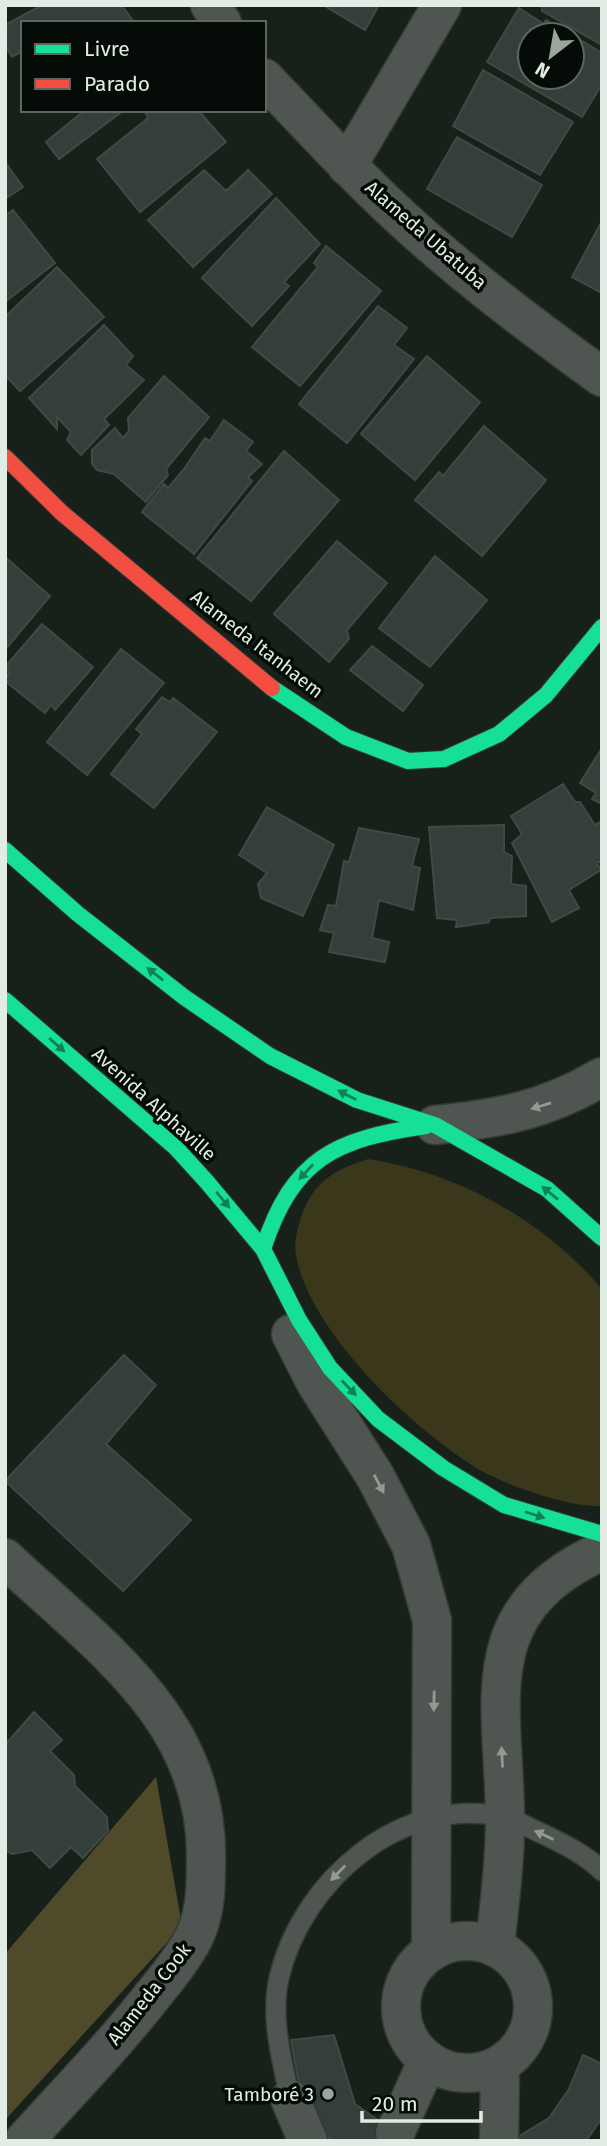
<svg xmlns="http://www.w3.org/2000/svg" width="607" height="2146" font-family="'Fira Sans',sans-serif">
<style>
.green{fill:#3a371a}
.forest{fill:#4f4b2a}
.building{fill:#343e3a;stroke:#404a45;stroke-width:2}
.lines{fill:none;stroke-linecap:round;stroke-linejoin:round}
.lane-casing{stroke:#333b35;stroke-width:22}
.street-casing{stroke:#333b35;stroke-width:41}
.fast-casing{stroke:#333b35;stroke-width:18}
.jam-casing{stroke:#333b35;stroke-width:18}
.lane{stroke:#4f5651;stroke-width:19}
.street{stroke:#4f5651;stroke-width:38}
.fast{stroke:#16e098;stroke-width:16}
.jam{stroke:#f24e42;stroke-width:16}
.oneway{fill:#0e8157}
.oneway2{fill:#919a93}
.poi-dot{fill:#9aa69d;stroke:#050c07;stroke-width:2.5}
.labels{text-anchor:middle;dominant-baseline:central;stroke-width:7;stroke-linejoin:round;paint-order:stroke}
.street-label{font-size:19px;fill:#e1ede4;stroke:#050c07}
.poi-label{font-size:19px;fill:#e1ede4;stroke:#050c07;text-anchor:end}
</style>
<rect width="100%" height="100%" fill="#17211a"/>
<!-- green -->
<path class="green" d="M368 1159C458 1173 542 1219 602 1289V1506C570 1508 508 1486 480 1470 415 1431 311 1334 296 1256 293 1241 299 1223 304 1209 317 1179 337 1169 368 1159Z"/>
<!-- forest -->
<path class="forest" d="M156 1777 182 1926 5 2120V1954Z"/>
<!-- building -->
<path class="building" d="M42 5H121L135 23H23V51L12 57 5 45V25Z
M323 5H379L365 30Z
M542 5H602V45L542 11Z
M519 8 544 24 546 20 572 35H530V77H572V35L602 53V84L582 117 487 62Z
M483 70 573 122 540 175 453 126Z
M85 110H124L59 159 46 142Z
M148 110H198L226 142 140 212 97 159 148 118 145 112Z
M457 137 542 185 512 237 427 189Z
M5 162 23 187 5 199Z
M204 170 226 191 248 170 272 194 193 267 148 220Z
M276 198 320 244 284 282 289 286 252 326 202 278Z
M13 210 55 263 5 302V216Z
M601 223 602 224V293L572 277Z
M326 246 381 291 300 386 252 347 318 267 314 263Z
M57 267 104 317 20 391 5 375V317Z
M378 306 407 328 394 345 414 359 347 443 299 404Z
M104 325 133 356 126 365 144 380 104 419 109 425 81 455 67 440 71 432 57 417V429L29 398Z
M427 356 480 402 415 480 361 434Z
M164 376 209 417 166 469 168 475 146 502 114 474 97 470 92 464V450L115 428 123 438 129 431 128 418Z
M224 420 253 442 246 451 262 464 248 477 252 481 194 554 142 512 164 484 168 488 184 469 205 438 210 441Z
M484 426 546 480 482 556 415 500 439 472 443 476Z
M284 451 339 500 251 601 197 558Z
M337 541 387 583 347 630 349 639 329 662 274 614Z
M435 556 487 600 430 667 379 628Z
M5 557 50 596 5 650Z
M42 624 93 667 55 710 51 705 45 713 5 681 9 672 5 667Z
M372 646 423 685 403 711 350 670Z
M121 649 164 683 87 775 47 742Z
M162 697 170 702 173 698 217 732 154 808 111 774 142 734 136 729Z
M602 748V804L592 799 596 793 580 783Z
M563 784 575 802H580L595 825 600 822 602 824V861L597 863 601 870 569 890 579 908 552 922 512 843 522 834 511 816Z
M267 807 334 845 303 916 261 898 258 884 267 873 239 855Z
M504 825V852L512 856 511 884 526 886V916L490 918 489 922 456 927 457 920 437 918 429 827Z
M359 828 419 839 412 866 420 868 413 910 379 900 372 938 389 942 385 962 329 952 334 933 320 930 328 905 336 906 344 861 349 862Z
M124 1355 156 1385 106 1444 191 1520 123 1591 5 1481Z
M34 1712 62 1740 50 1751 74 1775 75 1786 107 1817 108 1831 83 1858 71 1847 50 1868 32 1850 12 1854 5 1850V1745Z
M334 2035 355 2104 408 2141H331L320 2126 299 2084 291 2040Z
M583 2055 602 2064V2118L586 2141H500L519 2136 549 2118 569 2089Z"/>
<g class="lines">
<defs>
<path id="lane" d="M290 2099C282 2059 270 2019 279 1978 301 1882 401 1794 504 1817 517 1820 531 1829 543 1834 564 1844 586 1855 602 1871"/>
<path id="street" d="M210 5 222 23
M264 78C314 130 362 183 416 231 474 283 538 331 602 377
M347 166 442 5
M435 1125C501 1118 544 1111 602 1077
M291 1334 316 1383 375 1476 411 1545 432 1620 431 1952
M5 1558C98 1646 209 1719 206 1860 206 1884 206 1909 196 1933 187 1953 171 1973 157 1990 116 2043 69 2091 24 2141
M401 2007a66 66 0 1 1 132 0a66 66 0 1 1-132 0Z
M495 1947C499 1904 506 1858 505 1814 503 1697 473 1610 602 1551
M290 2099 308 2141
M395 2133 428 2060
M499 2141 500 2066"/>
<path id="fast" d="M272 688 346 737 408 761 444 759 499 734 546 695 602 627
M5 850 78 914 184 997 270 1056 357 1100 435 1125 547 1189 602 1238
M5 1000 176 1148 207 1182 263 1249 299 1320 330 1368 378 1419 443 1468 504 1505 602 1534
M263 1249C293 1158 335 1139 426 1126"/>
<path id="jam" d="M5 457 62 513 272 688"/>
</defs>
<!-- lane casing -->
<use href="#lane" class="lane-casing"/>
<!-- street casing -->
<use href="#street" class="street-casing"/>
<!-- fast casing -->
<use href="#fast" class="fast-casing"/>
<!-- jam casing -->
<use href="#jam" class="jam-casing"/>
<!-- lane -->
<use href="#lane" class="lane"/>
<!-- street -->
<use href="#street" class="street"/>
<!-- fast -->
<use href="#fast" class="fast"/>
<!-- jam -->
<use href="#jam" class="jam"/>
</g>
<!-- one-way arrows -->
<defs><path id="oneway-solid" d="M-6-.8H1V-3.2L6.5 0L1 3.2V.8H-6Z" transform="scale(1.75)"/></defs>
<g class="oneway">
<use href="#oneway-solid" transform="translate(155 974) rotate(-142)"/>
<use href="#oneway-solid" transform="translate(57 1045) rotate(41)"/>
<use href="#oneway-solid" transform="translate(347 1095) rotate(-153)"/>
<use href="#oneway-solid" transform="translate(306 1172) rotate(133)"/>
<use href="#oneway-solid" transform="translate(550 1193) rotate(-141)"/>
<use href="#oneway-solid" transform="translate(223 1200) rotate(50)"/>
<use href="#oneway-solid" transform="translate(349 1388) rotate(46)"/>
<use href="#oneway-solid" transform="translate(535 1515) rotate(18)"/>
</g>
<g class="oneway2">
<use href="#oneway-solid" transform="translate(541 1106) rotate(163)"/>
<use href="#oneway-solid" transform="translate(379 1484) rotate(62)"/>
<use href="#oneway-solid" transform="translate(434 1701) rotate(91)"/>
<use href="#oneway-solid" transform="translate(502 1757) rotate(-93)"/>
<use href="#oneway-solid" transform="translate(544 1835) rotate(-155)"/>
<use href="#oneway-solid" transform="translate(338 1873) rotate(134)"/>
</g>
<!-- markers -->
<circle class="poi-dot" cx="328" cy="2094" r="7"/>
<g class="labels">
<!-- street labels -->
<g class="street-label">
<text transform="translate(426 235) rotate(41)">Alameda Ubatuba</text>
<text transform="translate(257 644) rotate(38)">Alameda Itanhaem</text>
<text transform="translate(154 1104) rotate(42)">Avenida Alphaville</text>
<text transform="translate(149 1994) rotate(-52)">Alameda Cook</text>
</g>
<!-- poi labels -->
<g class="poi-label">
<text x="314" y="2094">Tamboré 3</text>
</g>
</g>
<!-- border -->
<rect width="607" height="2146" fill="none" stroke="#e1ede4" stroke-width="14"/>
<!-- legend -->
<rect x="21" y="21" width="245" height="91" fill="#050c07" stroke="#5d665f" stroke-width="2"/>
<rect x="35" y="44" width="35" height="10" fill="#16e098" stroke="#5d665f" stroke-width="2"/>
<text x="84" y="56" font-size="21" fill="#e1ede4">Livre</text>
<rect x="35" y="79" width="35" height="10" fill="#f24e42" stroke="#5d665f" stroke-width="2"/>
<text x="84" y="91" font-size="21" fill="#e1ede4">Parado</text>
<!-- north arrow -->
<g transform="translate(551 56) rotate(211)"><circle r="33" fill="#050c07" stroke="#5d665f" stroke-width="2"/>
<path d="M0-5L12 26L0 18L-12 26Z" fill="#9aa69d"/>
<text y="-10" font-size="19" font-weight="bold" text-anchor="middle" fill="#e1ede4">N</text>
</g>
<!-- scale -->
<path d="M362 2111v10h119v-10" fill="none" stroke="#e1ede4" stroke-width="3.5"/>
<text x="372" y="2111" font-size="21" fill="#e1ede4" stroke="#050c07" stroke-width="5" paint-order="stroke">20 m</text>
</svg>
